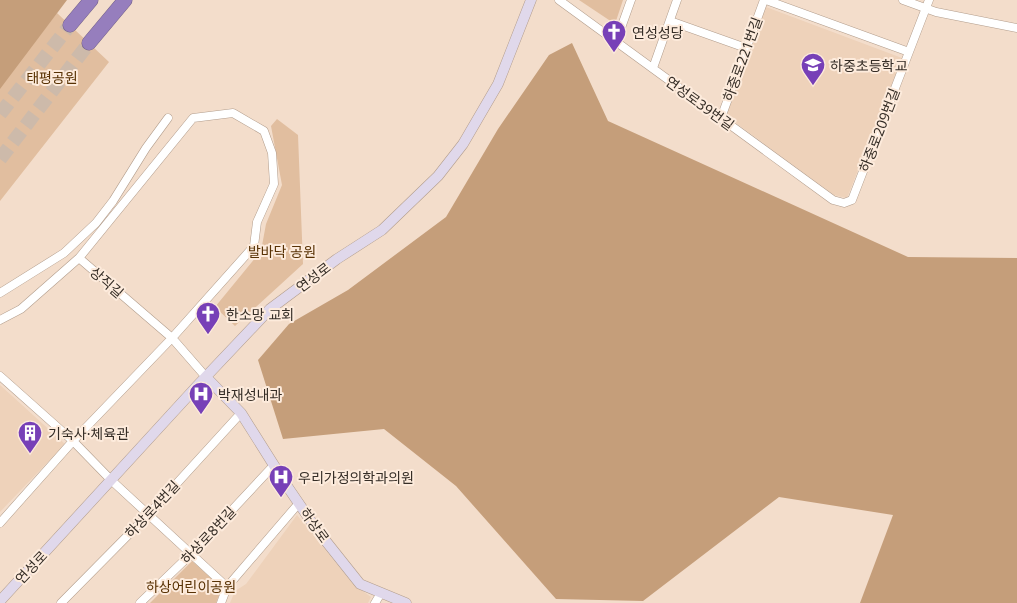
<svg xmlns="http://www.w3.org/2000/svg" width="1017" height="603" font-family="'Noto Sans','Noto Sans KR',sans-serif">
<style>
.built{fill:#eed2ba}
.green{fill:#e1be9f}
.forest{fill:#c59e7a}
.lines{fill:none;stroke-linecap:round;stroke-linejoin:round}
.highway-tunnel{stroke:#cdbaaa;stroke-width:14;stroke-dasharray:14 7;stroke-linecap:butt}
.street-casing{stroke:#b29d8c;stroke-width:9}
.secondary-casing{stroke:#b29d8c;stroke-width:11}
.highway-casing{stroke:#746288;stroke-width:15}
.street{stroke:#fff;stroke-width:8}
.secondary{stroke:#e0d8eb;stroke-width:10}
.highway{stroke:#967ebd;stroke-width:14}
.labels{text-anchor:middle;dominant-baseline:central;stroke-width:4;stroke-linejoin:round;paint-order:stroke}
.poi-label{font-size:14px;fill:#352d26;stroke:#fdebdc;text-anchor:start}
.street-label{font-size:14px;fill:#352d26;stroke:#fdebdc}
.park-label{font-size:14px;fill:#583204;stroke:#fdebdc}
</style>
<rect width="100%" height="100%" fill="#f3ddcb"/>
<!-- built -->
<path class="built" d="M766 7 902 58 847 198 834 195 725 115Z
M0 385 65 444 0 512Z
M297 515 353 584 371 597 368 603H230L235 591 246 584Z"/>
<!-- green -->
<path class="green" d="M579 0H623L615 24Z
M57 13 109 62 0 201V86Z
M277 119 298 135 303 264 235 326 215 307 261 251 266 224 282 185 271 126Z
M192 561 222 588 216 603H150Z"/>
<!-- forest -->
<path class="forest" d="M0 0H67L0 89Z
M572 43 608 121 908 257 1017 258V603H860L893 515 779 497 643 601 556 599 456 486 384 429 283 439 258 360 289 324 348 290 446 217 498 129 549 55Z"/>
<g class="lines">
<!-- highway-tunnel -->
<path class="highway-tunnel" d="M0 114 70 25
M0 159 89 43"/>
<defs>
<path id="street" d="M559 0 833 200 844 203 852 200 929 0
M766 0 909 52
M903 0 936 12 1017 28
M670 21 746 48
M616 42 631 0
M653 68 677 0
M721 118 764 0
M79 258 172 338 206 377
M0 293 64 253 96 223 113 201 146 148 168 118
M0 320 21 309 79 258 193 118 233 113 264 131 272 153 274 184 257 222 254 246 172 338 73 441 0 376
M0 523 73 441 111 480 227 587 299 503
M61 603 148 515 241 413
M140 603 191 554 274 465
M221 603 227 587
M375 603 381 593"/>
<path id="secondary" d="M206 377 241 413 287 486 317 530 360 584 406 603
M0 601 198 385 270 309 337 259 382 230 438 176 463 144 498 84 531 0"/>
<path id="highway" d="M70 25 91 0
M89 43 125 0"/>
</defs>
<!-- street casing -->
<use href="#street" class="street-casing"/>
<!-- secondary casing -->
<use href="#secondary" class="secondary-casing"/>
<!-- highway casing -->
<use href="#highway" class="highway-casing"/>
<!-- street -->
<use href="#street" class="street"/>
<!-- secondary -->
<use href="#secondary" class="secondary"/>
<!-- highway -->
<use href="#highway" class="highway"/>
</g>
<!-- icons -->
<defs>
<symbol id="church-pin" viewBox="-11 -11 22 30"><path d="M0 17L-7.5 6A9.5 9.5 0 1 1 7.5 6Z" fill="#7740b7" stroke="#fdebdc"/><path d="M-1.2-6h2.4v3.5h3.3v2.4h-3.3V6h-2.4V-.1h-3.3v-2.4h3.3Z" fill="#fff"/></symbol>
<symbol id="school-pin" viewBox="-11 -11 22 30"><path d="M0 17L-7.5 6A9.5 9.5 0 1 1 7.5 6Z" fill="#7740b7" stroke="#fdebdc"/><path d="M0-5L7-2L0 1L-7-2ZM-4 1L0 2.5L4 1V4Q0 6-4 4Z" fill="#fff"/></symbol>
<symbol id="hospital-pin" viewBox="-11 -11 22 30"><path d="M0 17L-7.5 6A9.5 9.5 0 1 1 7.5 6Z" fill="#7740b7" stroke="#fdebdc"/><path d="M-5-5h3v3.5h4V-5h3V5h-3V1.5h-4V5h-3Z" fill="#fff"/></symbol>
<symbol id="building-pin" viewBox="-11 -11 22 30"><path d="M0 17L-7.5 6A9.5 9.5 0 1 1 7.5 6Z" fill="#7740b7" stroke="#fdebdc"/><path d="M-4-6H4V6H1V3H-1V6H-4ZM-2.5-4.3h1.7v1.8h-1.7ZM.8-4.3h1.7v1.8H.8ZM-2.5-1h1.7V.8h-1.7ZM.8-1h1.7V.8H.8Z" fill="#fff"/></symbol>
</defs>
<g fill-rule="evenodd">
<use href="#church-pin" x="600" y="18" width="28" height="38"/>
<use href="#school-pin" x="799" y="51" width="28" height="38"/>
<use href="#church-pin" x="194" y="300" width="28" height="38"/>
<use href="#hospital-pin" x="187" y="380" width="28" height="38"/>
<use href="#building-pin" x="16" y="419" width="28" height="38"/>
<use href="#hospital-pin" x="267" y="463" width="28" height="38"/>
</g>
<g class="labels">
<!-- poi labels -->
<g class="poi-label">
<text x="632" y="32">연성성당</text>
<text x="830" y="65">하중초등학교</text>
<text x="226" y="314">한소망 교회</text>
<text x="218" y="394">박재성내과</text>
<text x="48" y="433">기숙사·체육관</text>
<text x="298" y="477">우리가정의학과의원</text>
</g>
<!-- street labels -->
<g class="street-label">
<text transform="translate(742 59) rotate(-70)">하중로221번길</text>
<text transform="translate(700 103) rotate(36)">연성로39번길</text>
<text transform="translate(879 130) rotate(-69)">하중로209번길</text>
<text transform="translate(313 277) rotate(-37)">연성로</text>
<text transform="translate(107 282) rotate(41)">상직길</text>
<text transform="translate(152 509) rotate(-47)">하상로4번길</text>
<text transform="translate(315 525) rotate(54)">하상로</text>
<text transform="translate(208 535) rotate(-47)">하상로8번길</text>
<text transform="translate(31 567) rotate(-47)">연성로</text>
</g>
<!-- park labels -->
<g class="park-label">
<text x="52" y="77">태평공원</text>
<text x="282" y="251">발바닥 공원</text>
<text x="191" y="586">하상어린이공원</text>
</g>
</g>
</svg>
